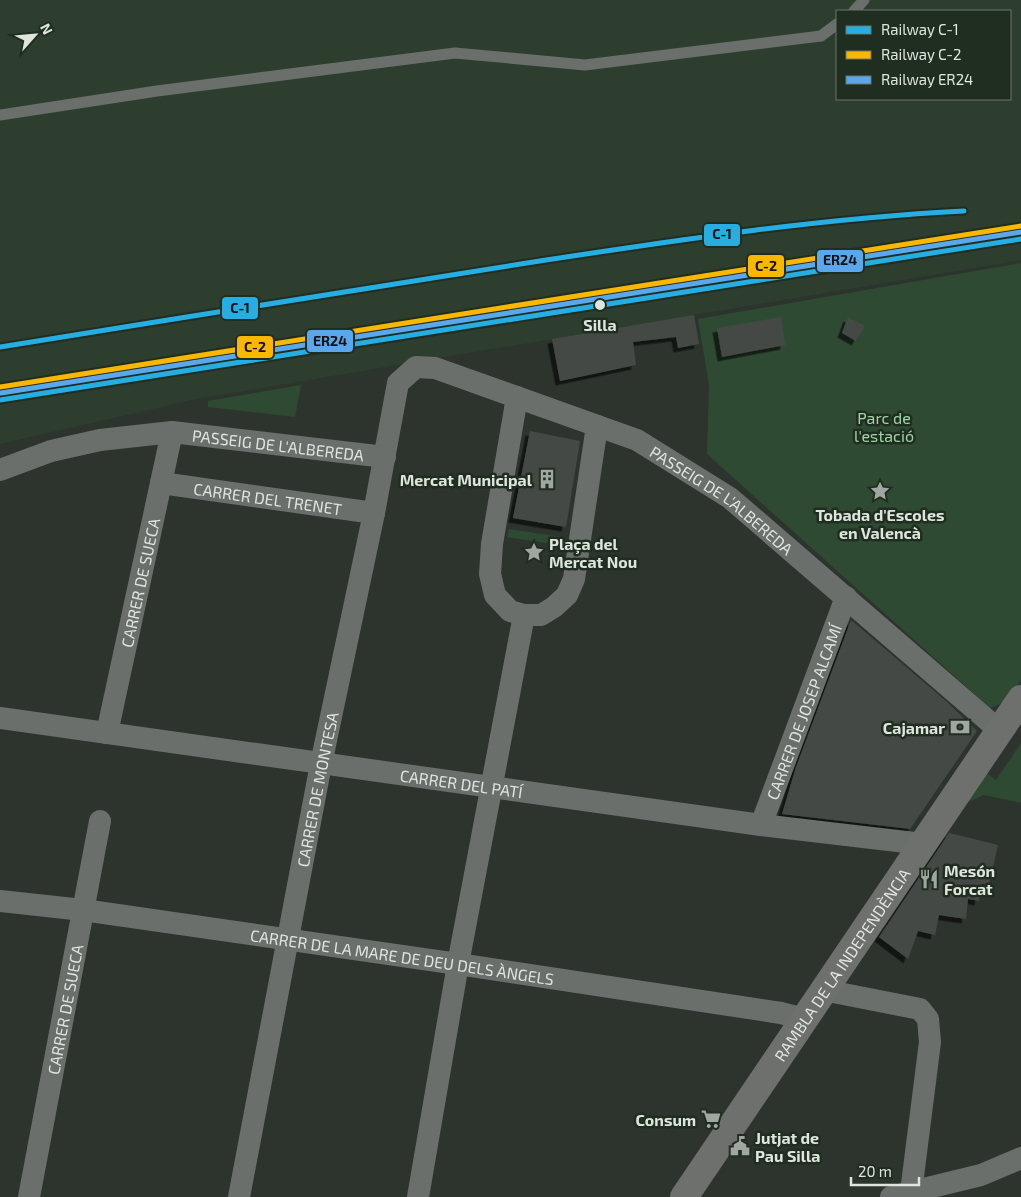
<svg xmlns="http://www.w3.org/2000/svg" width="1021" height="1197" font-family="'Exo 2',sans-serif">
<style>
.built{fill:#2d3e2f;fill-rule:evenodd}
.green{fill:#2f4a32}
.building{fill:#444a45;filter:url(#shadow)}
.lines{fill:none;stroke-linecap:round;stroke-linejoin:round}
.lane{stroke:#6b6f6c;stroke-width:11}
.street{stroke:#6b6f6c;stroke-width:22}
.secondary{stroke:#6e706e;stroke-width:28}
.rail-1-casing{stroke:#202d21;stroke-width:9}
.rail-2-casing{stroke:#202d21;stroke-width:9}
.rail-3-casing{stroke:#202d21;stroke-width:9}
.rail-1{stroke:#26aee2;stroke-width:5}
.rail-2{stroke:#fab700;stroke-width:5}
.rail-3{stroke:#5aa8eb;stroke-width:5}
.stop-dot{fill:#dde5dd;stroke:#202d21;stroke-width:2}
.labels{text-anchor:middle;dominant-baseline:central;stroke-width:5;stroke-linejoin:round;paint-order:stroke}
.stop-label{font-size:16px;font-weight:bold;fill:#dde5dd;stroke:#202d21}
.park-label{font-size:16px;fill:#9fd6a5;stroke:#202d21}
.street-label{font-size:16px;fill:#dde5dd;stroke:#202d21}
.poi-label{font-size:16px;font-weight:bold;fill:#dde5dd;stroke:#202d21;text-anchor:end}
.line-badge{stroke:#202d21;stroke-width:2}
.pale-badge-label{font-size:14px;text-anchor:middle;font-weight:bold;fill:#111}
</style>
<defs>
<filter id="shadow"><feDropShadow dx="-4.5" dy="4.5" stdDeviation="0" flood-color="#0009"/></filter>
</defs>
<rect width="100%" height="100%" fill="#2d342e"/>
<!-- built -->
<path class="built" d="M0 0H1021V260L196 399 0 444ZM837 11H1010V99H837Z"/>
<!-- green -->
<path class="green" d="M1021 263V680L1007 701 990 708 707 454 709 385 698 319Z
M301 385 295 417 208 407V401Z
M509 529 562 537 560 545 507 537Z
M1021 743V803L984 795 968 802 964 798 982 770 996 780Z"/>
<!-- building -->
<path class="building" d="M694 315 699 344 678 348 676 337 633 342 636 365 560 381 552 339Z
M781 317 785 345 722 357 717 328Z
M848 317 865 326 856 341 842 333Z
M530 431 580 441 566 527 513 518Z
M851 620 946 701 977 731 910 829 782 814 796 767Z
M949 833 998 845 989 885 982 884 979 901 968 899 966 919 939 915 935 935 918 931 908 959 879 937Z"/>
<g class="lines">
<!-- lane -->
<path class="lane" d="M854 11 864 0
M0 115 157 91 455 53 585 65 821 36 837 24"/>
<!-- street -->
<g class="street">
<path d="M517 397 492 544 490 574 495 595 510 611 524 615H541L554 607 567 595 574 579 597 426"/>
<path id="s1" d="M0 470 51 451 100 440 172 432 385 457"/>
<path id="s2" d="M161 483 374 513"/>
<path id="s3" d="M0 718 761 825 923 844"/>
<path id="s4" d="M107 733 172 432"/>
<path id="s5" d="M761 825 846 597"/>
<path id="s6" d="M0 901 83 910 458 964 781 1013 804 1019"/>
<path d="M823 990 920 1009 928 1019 930 1042 911 1192"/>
<path id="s7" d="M29 1197 100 821"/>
<path id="s8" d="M239 1197 321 764 374 513 398 383 416 367 435 368 637 440 730 498 1000 731"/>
<path d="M418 1197 458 964 524 615"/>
<path d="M891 1197 981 1175 1021 1158"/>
</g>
<!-- secondary -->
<path class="secondary" id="s9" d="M684 1197 1021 699"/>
<defs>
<path id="rail-1" d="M0 347C182 318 364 288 546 260 685 239 824 218 964 211
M0 400 1021 239"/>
<path id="rail-2" d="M0 387 1021 226"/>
<path id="rail-3" d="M1 393 1021 232"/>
</defs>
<!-- rail-1 casing -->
<use href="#rail-1" class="rail-1-casing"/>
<!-- rail-2 casing -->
<use href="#rail-2" class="rail-2-casing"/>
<!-- rail-3 casing -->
<use href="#rail-3" class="rail-3-casing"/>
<!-- rail-1 -->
<use href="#rail-1" class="rail-1"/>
<!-- rail-2 -->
<use href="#rail-2" class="rail-2"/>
<!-- rail-3 -->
<use href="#rail-3" class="rail-3"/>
</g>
<!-- icons -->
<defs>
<symbol id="building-bare" viewBox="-9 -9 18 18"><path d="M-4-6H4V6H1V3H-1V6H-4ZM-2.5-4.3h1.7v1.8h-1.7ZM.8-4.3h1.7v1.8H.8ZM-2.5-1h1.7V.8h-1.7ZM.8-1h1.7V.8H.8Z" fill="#9fa7a0" stroke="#202d21" stroke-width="2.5" paint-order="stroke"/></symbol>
<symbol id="sight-bare" viewBox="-9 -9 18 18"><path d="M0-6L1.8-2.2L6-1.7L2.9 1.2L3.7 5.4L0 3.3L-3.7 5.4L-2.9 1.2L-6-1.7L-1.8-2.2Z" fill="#9fa7a0" stroke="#202d21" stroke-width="2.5" paint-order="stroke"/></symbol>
<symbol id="bank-bare" viewBox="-9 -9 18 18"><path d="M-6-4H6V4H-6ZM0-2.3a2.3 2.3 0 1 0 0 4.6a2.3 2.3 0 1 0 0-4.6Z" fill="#9fa7a0" stroke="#202d21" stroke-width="2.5" paint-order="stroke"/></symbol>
<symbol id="restaurant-bare" viewBox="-9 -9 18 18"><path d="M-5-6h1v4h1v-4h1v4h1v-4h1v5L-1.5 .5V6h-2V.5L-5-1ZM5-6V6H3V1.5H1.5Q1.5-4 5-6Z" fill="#9fa7a0" stroke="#202d21" stroke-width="2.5" paint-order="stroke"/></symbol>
<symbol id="supermarket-bare" viewBox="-9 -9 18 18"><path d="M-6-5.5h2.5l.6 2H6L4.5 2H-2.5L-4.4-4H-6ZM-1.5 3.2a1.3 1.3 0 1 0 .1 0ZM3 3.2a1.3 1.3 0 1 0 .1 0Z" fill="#9fa7a0" stroke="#202d21" stroke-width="2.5" paint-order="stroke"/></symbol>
<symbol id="civic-bare" viewBox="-9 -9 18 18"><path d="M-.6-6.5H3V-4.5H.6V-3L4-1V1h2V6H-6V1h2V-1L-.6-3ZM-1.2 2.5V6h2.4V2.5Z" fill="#9fa7a0" stroke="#202d21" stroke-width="2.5" paint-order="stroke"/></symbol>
</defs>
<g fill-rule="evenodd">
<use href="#building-bare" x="533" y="465" width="28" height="28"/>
<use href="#sight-bare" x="866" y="477" width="28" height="28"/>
<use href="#sight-bare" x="520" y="538" width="28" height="28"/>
<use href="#bank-bare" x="946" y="713" width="28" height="28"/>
<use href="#restaurant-bare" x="915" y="865" width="28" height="28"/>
<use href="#supermarket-bare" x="697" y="1105" width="28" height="28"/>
<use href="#civic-bare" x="726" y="1132" width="28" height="28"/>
</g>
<!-- markers -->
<circle class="stop-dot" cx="600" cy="305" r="6"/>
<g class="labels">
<!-- stop labels -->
<g class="stop-label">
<text x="600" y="324">Silla</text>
</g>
<!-- park labels -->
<g class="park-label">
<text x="884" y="417">Parc de<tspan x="884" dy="18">l'estació</tspan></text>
</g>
<!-- street labels -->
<g class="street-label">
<text stroke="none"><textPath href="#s1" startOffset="284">PASSEIG DE L'ALBEREDA</textPath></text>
<text stroke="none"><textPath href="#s2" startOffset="108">CARRER DEL TRENET</textPath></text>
<text stroke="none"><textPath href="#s8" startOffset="1191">PASSEIG DE L'ALBEREDA</textPath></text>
<text stroke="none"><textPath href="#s4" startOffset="154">CARRER DE SUECA</textPath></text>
<text stroke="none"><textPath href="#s5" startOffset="121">CARRER DE JOSEP ALCAMÍ</textPath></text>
<text stroke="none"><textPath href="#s3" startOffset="466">CARRER DEL PATÍ</textPath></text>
<text stroke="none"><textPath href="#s8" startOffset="415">CARRER DE MONTESA</textPath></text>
<text stroke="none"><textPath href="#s6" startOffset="406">CARRER DE LA MARE DE DEU DELS ÀNGELS</textPath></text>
<text stroke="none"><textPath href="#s9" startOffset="281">RAMBLA DE LA INDEPENDÈNCIA</textPath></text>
<text stroke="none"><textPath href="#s7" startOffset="191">CARRER DE SUECA</textPath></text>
</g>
<!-- poi labels -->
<g class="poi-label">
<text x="532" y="479">Mercat Municipal</text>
<text x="880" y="514" text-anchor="middle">Tobada d'Escoles<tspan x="880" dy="18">en Valencà</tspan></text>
<text x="549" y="543" text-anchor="start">Plaça del<tspan x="549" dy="18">Mercat Nou</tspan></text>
<text x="945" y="727">Cajamar</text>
<text x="944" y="870" text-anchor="start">Mesón<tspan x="944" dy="18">Forcat</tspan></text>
<text x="696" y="1119">Consum</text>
<text x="755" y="1137" text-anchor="start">Jutjat de<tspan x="755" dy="18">Pau Silla</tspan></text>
</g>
</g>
<g class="line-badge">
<rect x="703" y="223" width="38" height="24" rx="5" fill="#26aee2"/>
<rect x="816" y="249" width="48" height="24" rx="5" fill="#5aa8eb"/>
<rect x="747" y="254" width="38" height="24" rx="5" fill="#fab700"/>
<rect x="221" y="296" width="38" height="24" rx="5" fill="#26aee2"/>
<rect x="306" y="329" width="48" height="24" rx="5" fill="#5aa8eb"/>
<rect x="236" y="335" width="38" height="24" rx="5" fill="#fab700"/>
</g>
<g class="pale-badge-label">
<text x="722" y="239">C-1</text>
<text x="840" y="265">ER24</text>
<text x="766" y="271">C-2</text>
<text x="240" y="313">C-1</text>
<text x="330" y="346">ER24</text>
<text x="255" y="352">C-2</text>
</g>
<!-- legend -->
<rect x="836" y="10" width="175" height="90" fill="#202d21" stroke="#6c776c"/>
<rect x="846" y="26" width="25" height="8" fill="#26aee2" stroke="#6c776c"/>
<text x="881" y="35" font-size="15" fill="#dde5dd">Railway C-1</text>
<rect x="846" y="51" width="25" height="8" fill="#fab700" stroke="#6c776c"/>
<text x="881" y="60" font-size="15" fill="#dde5dd">Railway C-2</text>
<rect x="846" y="76" width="25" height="8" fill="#5aa8eb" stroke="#6c776c"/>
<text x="881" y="85" font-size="15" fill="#dde5dd">Railway ER24</text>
<!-- north arrow -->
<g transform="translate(35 35) rotate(63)" stroke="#202d21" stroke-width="4" paint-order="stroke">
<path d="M0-4L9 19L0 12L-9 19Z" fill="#dde5dd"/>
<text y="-8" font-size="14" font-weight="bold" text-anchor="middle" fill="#dde5dd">N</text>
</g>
<!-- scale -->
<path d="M851 1177v8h68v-8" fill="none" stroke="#dde5dd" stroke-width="2.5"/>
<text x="858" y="1177" font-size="15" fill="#dde5dd" stroke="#202d21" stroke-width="4" paint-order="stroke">20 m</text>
</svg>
